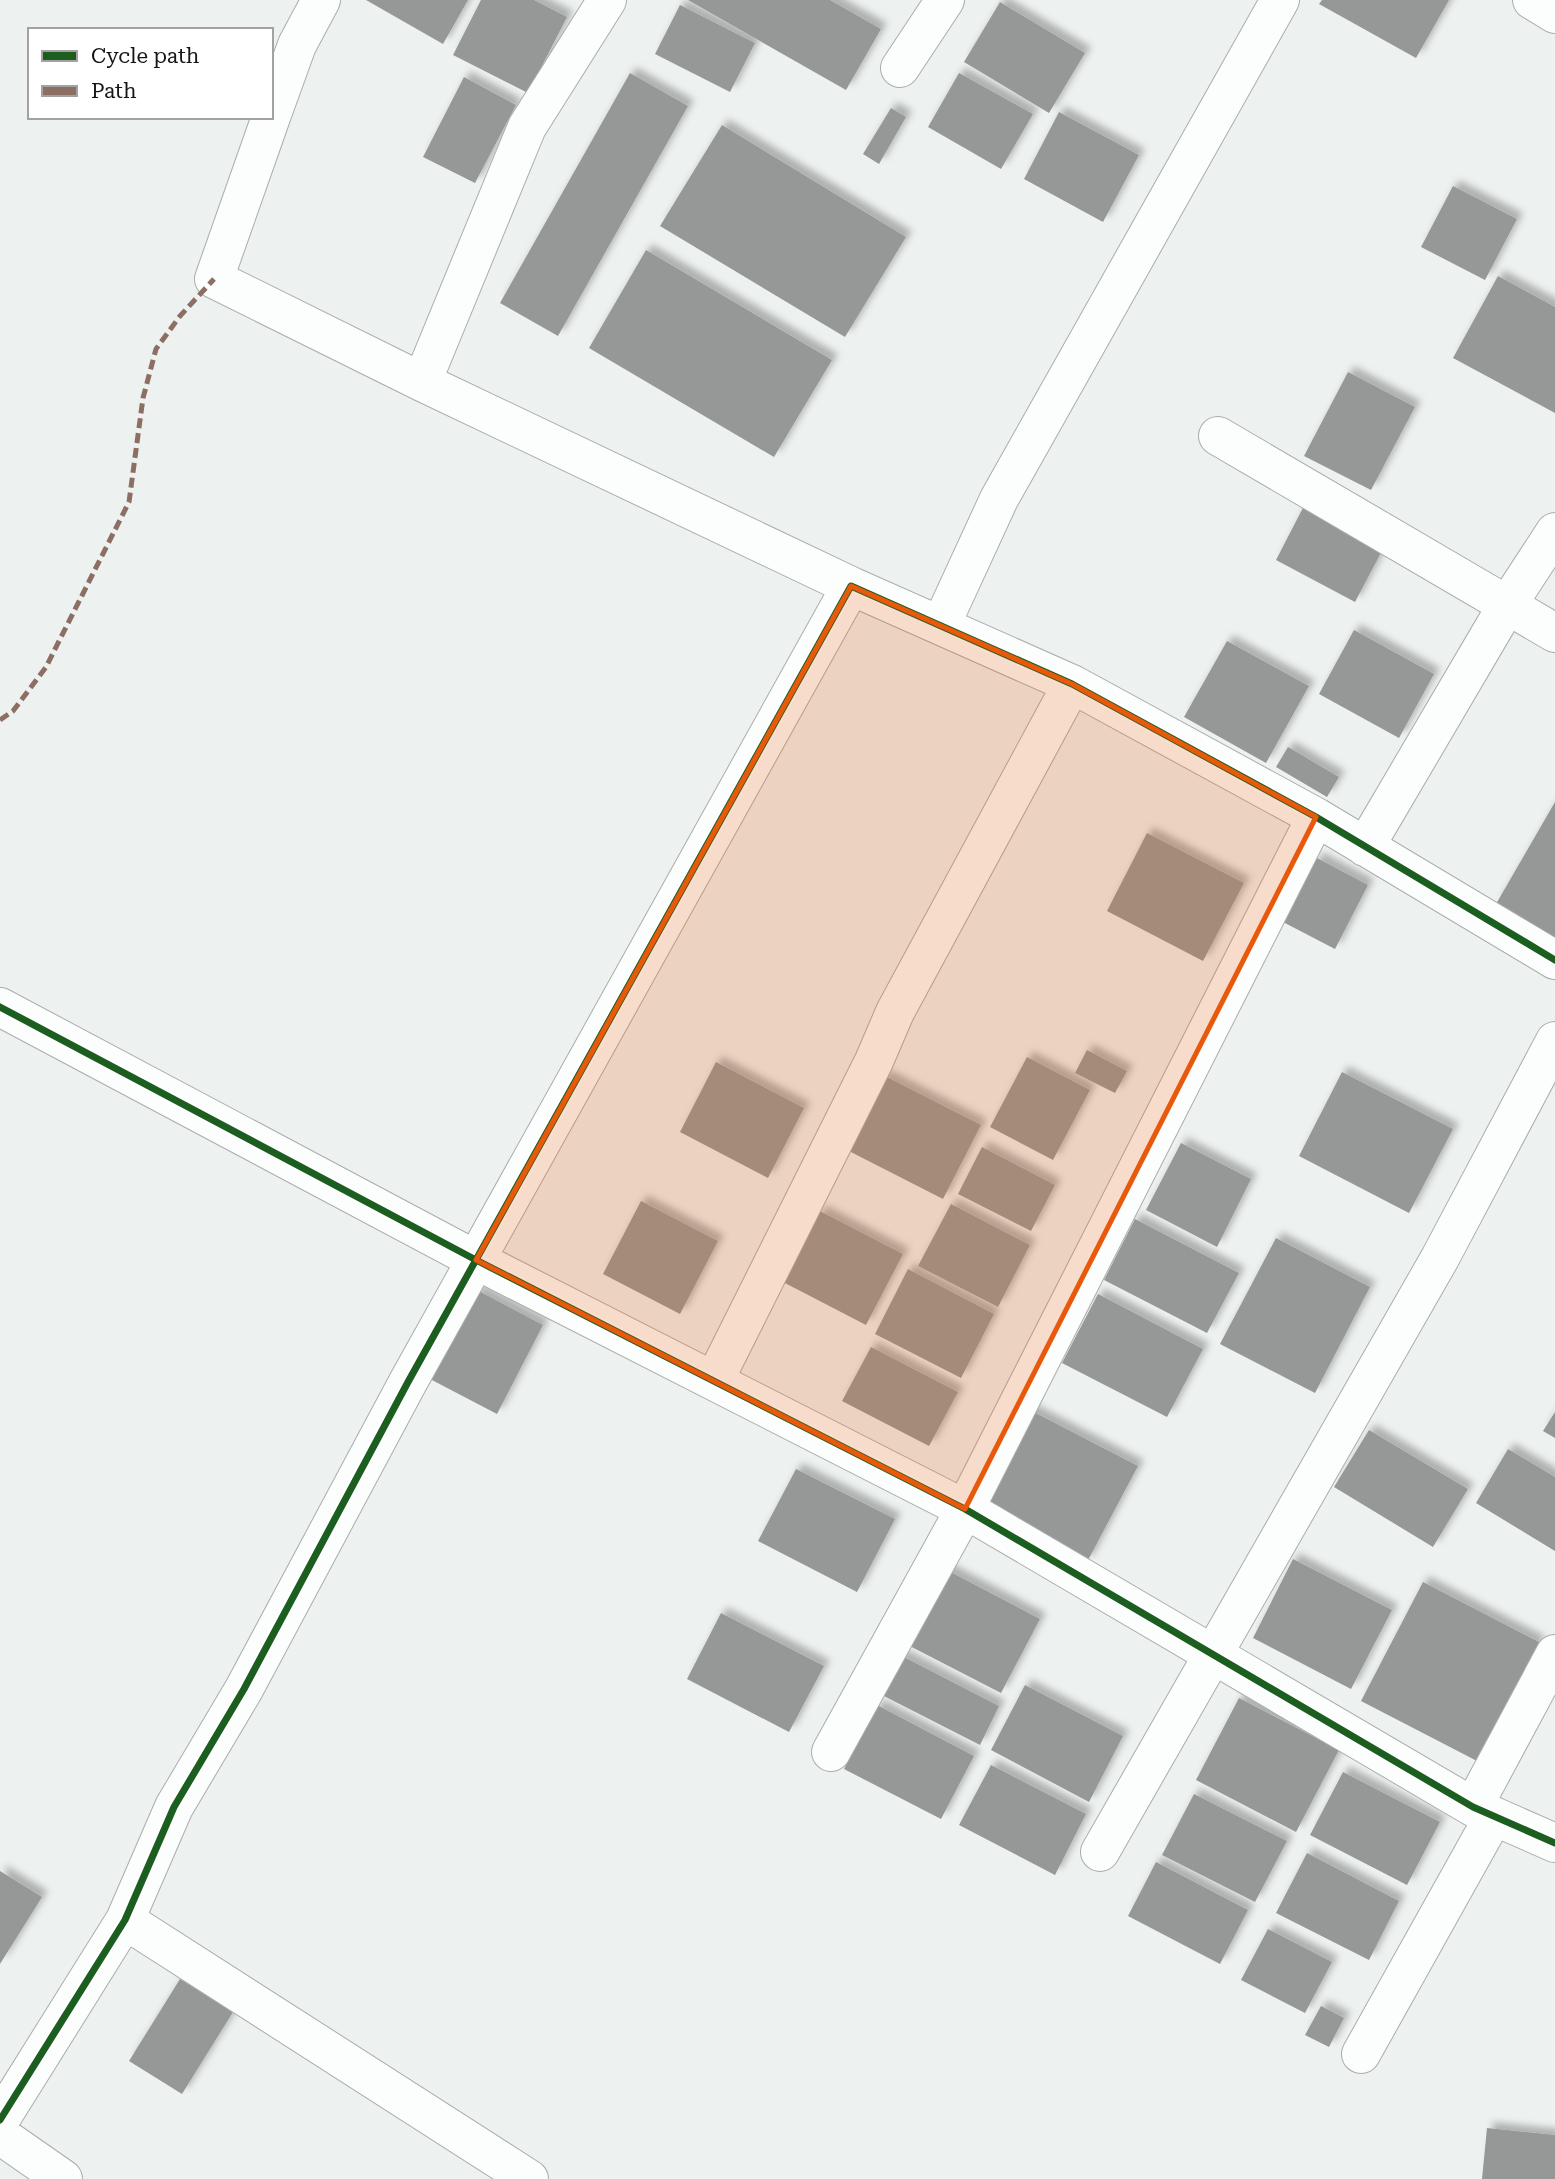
<svg xmlns="http://www.w3.org/2000/svg" width="1555" height="2179" font-family="'Roboto Serif',serif">
<style>
.building{fill:#959896;filter:url(#shadow)}
.lines{fill:none;stroke-linecap:round;stroke-linejoin:round}
.minor-casing{stroke:#aaadab;stroke-width:40}
.minor{stroke:#fcfdfd;stroke-width:38}
.quiet{stroke:#8d6e63;stroke-width:5;stroke-dasharray:10 5;stroke-linecap:butt}
.cycleway-casing{stroke:#fff;stroke-width:11}
.cycleway{stroke:#1b5e20;stroke-width:7}
.marked{fill:#e8590c;fill-opacity:0.2;stroke:#e8590c;stroke-width:5;stroke-linejoin:round}
</style>
<defs>
<filter id="shadow"><feDropShadow dx="6" dy="-6" stdDeviation="3.5" flood-color="#0004"/></filter>
</defs>
<rect width="100%" height="100%" fill="#edf1ef"/>
<!-- building -->
<path class="building" d="M366 0H468L443 44Z
M481 0H534L567 17 528 93 453 55Z
M688 0H830L881 29 846 90Z
M1322 0H1449L1416 58 1319 4Z
M1000 2 1085 53 1049 113 964 62Z
M680 5 755 43 730 92 655 54Z
M630 73 688 106 558 336 500 303Z
M959 73 1033 114 1001 169 928 127Z
M464 77 516 105 475 183 423 157Z
M891 108 906 117 879 164 863 154Z
M1059 112 1139 155 1103 222 1024 179Z
M722 125 906 237 845 337 660 226Z
M1453 186 1517 219 1485 280 1421 247Z
M646 250 832 360 774 457 589 348Z
M1498 276 1555 307V413L1453 358Z
M1348 372 1415 407 1371 490 1304 456Z
M1306 502 1385 545 1355 602 1276 560Z
M1354 630 1434 674 1399 738 1319 694Z
M1227 641 1309 686 1266 763 1184 717Z
M1288 747 1339 777 1327 797 1276 767Z
M1555 802V938L1496 904Z
M1147 833 1244 883 1203 961 1107 911Z
M1317 858 1368 885 1335 949 1283 922Z
M1087 1050 1127 1071 1115 1093 1075 1073Z
M1027 1057 1090 1090 1053 1160 990 1127Z
M716 1062 804 1108 768 1178 680 1132Z
M1342 1072 1453 1129 1409 1213 1299 1156Z
M883 1075 981 1125 943 1199 845 1149Z
M1181 1143 1251 1179 1217 1247 1146 1210Z
M982 1147 1055 1185 1031 1231 958 1194Z
M641 1201 718 1241 680 1314 603 1274Z
M951 1204 1030 1245 998 1307 918 1266Z
M820 1211 903 1254 866 1325 783 1282Z
M1135 1219 1239 1273 1207 1333 1104 1280Z
M1276 1238 1370 1287 1315 1393 1220 1344Z
M908 1269 994 1314 961 1378 875 1334Z
M477 1290 543 1325 497 1414 430 1379Z
M1098 1294 1203 1349 1167 1417 1062 1363Z
M871 1347 958 1392 929 1446 842 1401Z
M1026 1408 1138 1466 1087 1562 976 1504Z
M1555 1412V1438L1543 1431Z
M1369 1430 1468 1489 1433 1547 1334 1487Z
M1508 1449 1555 1477V1551L1476 1503Z
M796 1469 895 1519 857 1592 758 1541Z
M1293 1559 1392 1610 1351 1689 1253 1638Z
M941 1567 1040 1619 1001 1693 902 1642Z
M1423 1582 1539 1642 1477 1761 1361 1701Z
M721 1613 824 1666 789 1732 687 1679Z
M900 1655 999 1706 980 1745 880 1694Z
M1025 1685 1123 1736 1089 1802 991 1750Z
M1239 1698 1339 1750 1296 1832 1196 1780Z
M877 1705 974 1756 941 1819 844 1769Z
M991 1765 1086 1814 1055 1875 959 1825Z
M1343 1772 1440 1822 1407 1885 1310 1835Z
M1194 1794 1287 1841 1255 1902 1162 1855Z
M1307 1853 1399 1901 1369 1960 1276 1913Z
M1156 1862 1248 1910 1220 1964 1128 1916Z
M0 1871 42 1897 0 1964Z
M1268 1929 1332 1962 1305 2013 1241 1980Z
M180 1979 233 2012 182 2094 129 2061Z
M1321 2006 1344 2018 1329 2047 1305 2035Z
M1487 2128 1555 2135V2179H1482Z"/>
<g class="lines">
<defs>
<path id="minor" d="M1532 0 1555 14
M900 68 945 0
M271 117 214 279 422 382 851 586
M271 117 297 45 321 0
M422 382 527 127 607 0
M1218 436 1555 633
M941 625 999 499 1280 0
M1365 847 1506 607 1555 532
M0 1007 476 1260 965 1509 1473 1807 1555 1843
M715 1379 874 1061 895 1012 1072 684
M831 1752 965 1509 1316 817
M1473 1807 1555 1654
M1100 1852 1440 1258 1555 1041
M125 1920 529 2179
M1361 2054 1494 1816
M0 2120 125 1920 174 1807 244 1689 408 1382 851 586 1072 684 1316 817 1555 960
M0 2135 63 2179"/>
</defs>
<!-- minor casing -->
<use href="#minor" class="minor-casing"/>
<!-- minor -->
<use href="#minor" class="minor"/>
<!-- quiet -->
<path class="quiet" d="M0 720 13 711 46 667 129 502 143 398 156 349 180 316 214 279"/>
<defs>
<path id="cycleway" d="M0 1007 476 1260 965 1509 1473 1807 1555 1843
M0 2120 125 1920 174 1807 244 1689 408 1382 851 586 1072 684 1316 817 1555 960"/>
</defs>
<!-- cycleway casing -->
<use href="#cycleway" class="cycleway-casing"/>
<!-- cycleway -->
<use href="#cycleway" class="cycleway"/>
</g>
<!-- marked area -->
<path class="marked" d="M851 586 1072 684 1316 817 965 1509 476 1260Z"/>
<!-- legend -->
<rect x="28" y="28" width="245" height="91" fill="#ffffff" stroke="#a1a2a1" stroke-width="2"/>
<rect x="42" y="51" width="35" height="10" fill="#1b5e20" stroke="#a1a2a1" stroke-width="2"/>
<text x="91" y="63" font-size="21" fill="#131614">Cycle path</text>
<rect x="42" y="86" width="35" height="10" fill="#8d6e63" stroke="#a1a2a1" stroke-width="2"/>
<text x="91" y="98" font-size="21" fill="#131614">Path</text>
</svg>
